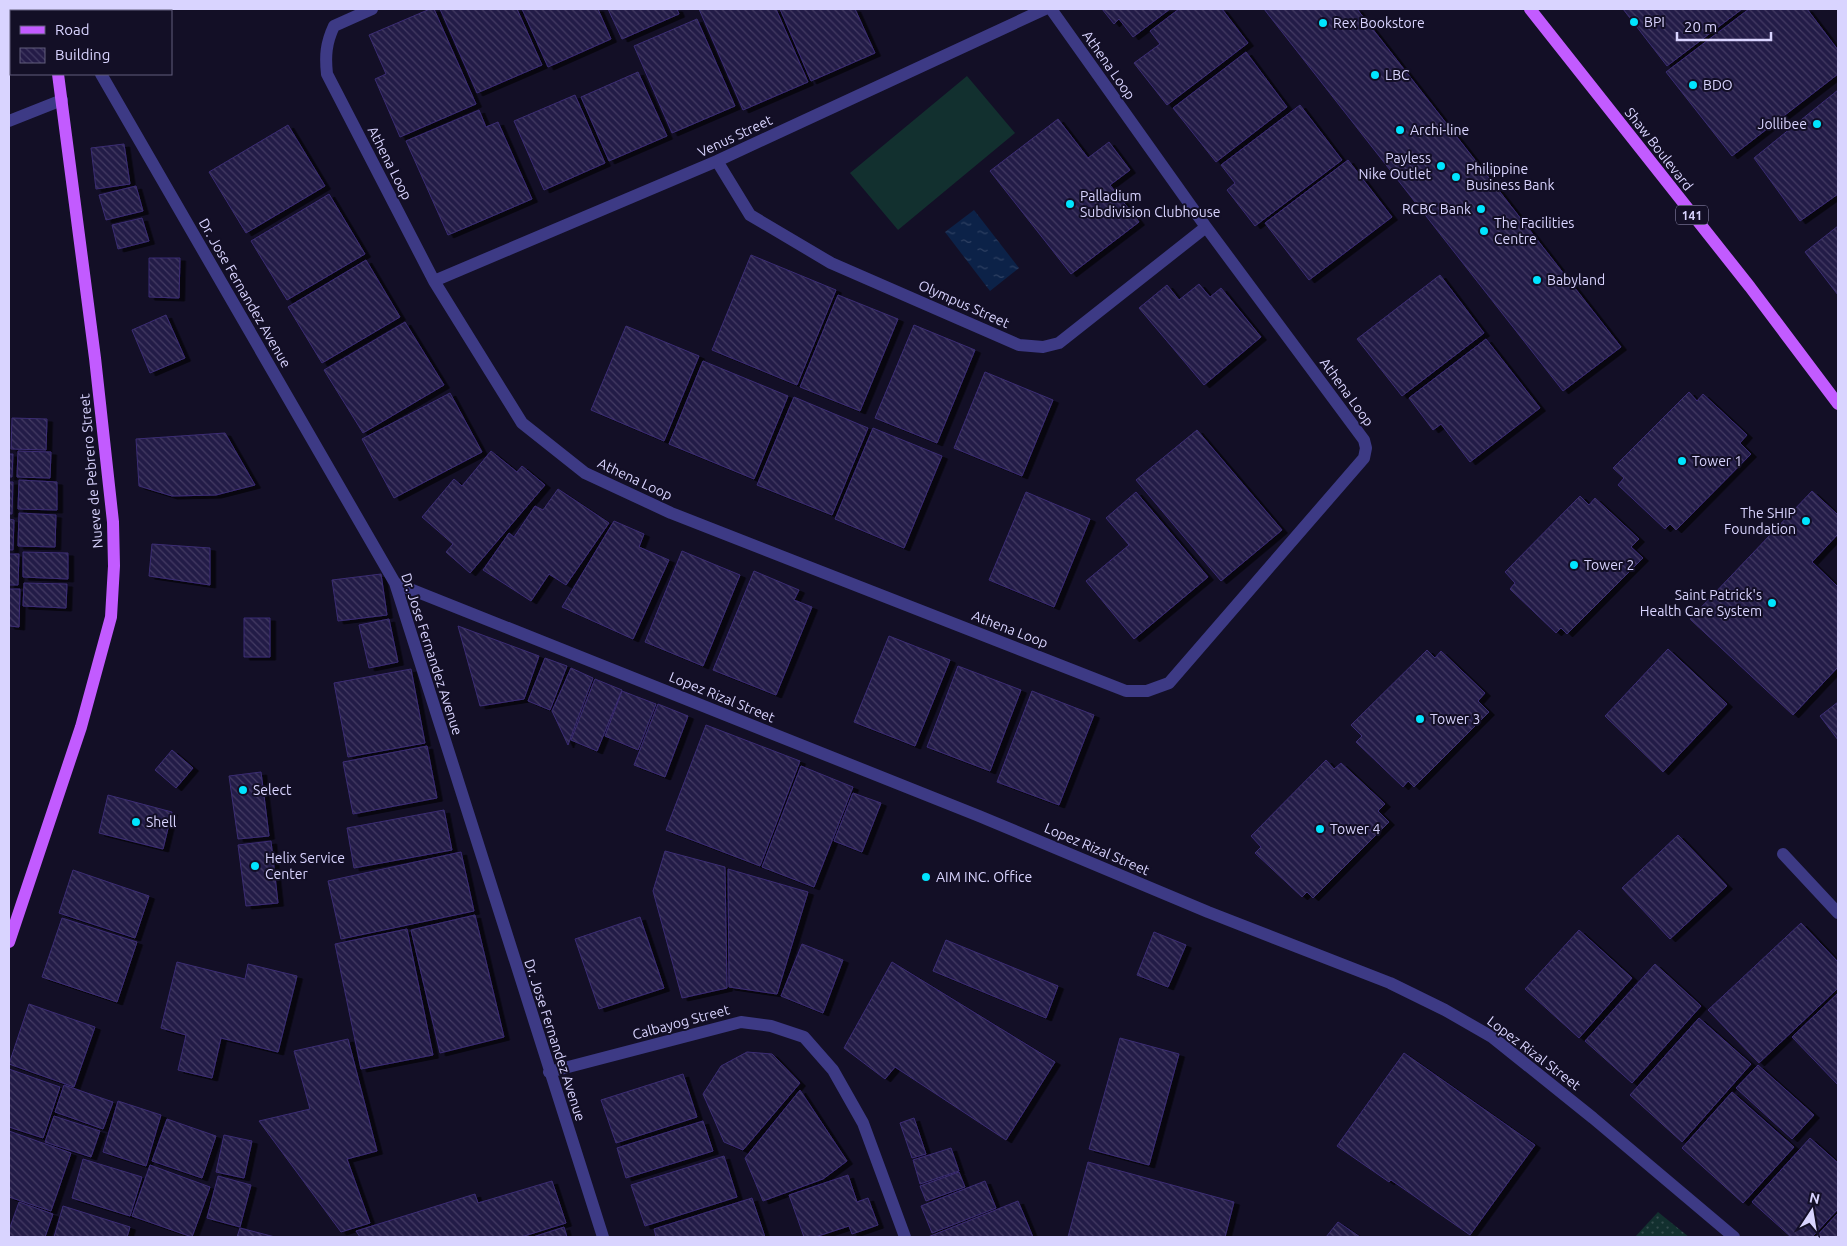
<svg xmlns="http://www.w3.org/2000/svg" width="1847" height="1246" font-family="Ubuntu,sans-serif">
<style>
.grass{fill:url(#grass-dots)}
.pitch{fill:#12302f}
.water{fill:url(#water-ripples)}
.building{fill:url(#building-back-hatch);stroke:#3b2d73;filter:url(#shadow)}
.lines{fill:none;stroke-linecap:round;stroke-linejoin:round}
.minor{stroke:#3d3a85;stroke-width:12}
.major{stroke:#c25bff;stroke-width:12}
.poi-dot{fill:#00e5ff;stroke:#130f26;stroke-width:2}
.labels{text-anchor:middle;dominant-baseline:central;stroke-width:4;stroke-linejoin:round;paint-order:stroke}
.shield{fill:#130f26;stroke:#9e99be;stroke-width:1}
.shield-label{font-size:12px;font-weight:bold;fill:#d9d4ff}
.poi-label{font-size:14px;fill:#d9d4ff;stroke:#130f26;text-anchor:start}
.street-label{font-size:14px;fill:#d9d4ff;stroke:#130f26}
</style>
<defs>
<pattern id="grass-dots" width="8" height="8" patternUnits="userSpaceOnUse" patternTransform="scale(1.25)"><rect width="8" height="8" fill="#12302f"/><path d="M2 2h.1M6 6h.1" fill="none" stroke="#344d4e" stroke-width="1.8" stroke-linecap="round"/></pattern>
<pattern id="water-ripples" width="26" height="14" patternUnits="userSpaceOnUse" patternTransform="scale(1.25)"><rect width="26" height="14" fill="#0c2248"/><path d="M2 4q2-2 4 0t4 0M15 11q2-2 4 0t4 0" fill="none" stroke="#2f4163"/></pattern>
<pattern id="building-back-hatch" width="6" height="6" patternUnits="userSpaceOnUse" patternTransform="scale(1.25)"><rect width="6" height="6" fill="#241b47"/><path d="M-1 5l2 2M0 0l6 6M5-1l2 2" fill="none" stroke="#433b63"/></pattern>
<filter id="shadow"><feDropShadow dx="5.5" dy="3" stdDeviation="0" flood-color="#0009"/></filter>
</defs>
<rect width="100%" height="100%" fill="#130f26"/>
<!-- grass -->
<path class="grass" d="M1658 1212 1689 1237H1635Z"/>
<!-- pitch -->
<path class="pitch" d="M967 76 1015 133 898 230 850 173Z"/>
<!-- water -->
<path class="water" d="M974 210 1019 268 990 291 945 232Z"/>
<!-- building -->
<path class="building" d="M430 9H434L476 104 400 137 375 79 386 74 369 35Z
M440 9H517L542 65 477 93Z
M522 9H598L611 39 548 67Z
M608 9H677L679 14 622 39Z
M699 9H776L808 82 743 110Z
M780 9H855L875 53 811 81Z
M1102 9H1170L1133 37 1119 19 1114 24Z
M1179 9H1222L1248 43 1167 105 1134 63 1160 44 1150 31Z
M1264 9H1357L1621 347 1563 391Z
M1623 9H1742L1667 66Z
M1749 9H1807L1838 50V74L1732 156 1666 72Z
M697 19 735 106 672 133 634 46Z
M1246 52 1287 107 1216 162 1173 108Z
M638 72 667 136 609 161 581 97Z
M1838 90V194L1800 221 1754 158Z
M575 95 605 163 544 190 514 121Z
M1300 105 1342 160 1255 226 1227 190 1235 183 1221 165Z
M479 110 486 127 498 122 532 199 448 235 406 141Z
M1058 119 1088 158 1109 142 1130 170 1110 185 1139 222 1071 274 990 171Z
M288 125 325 186 246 233 209 172Z
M124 144 130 184 96 189 91 148Z
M1348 160 1392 217 1309 280 1265 223Z
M136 186 143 211 106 220 99 195Z
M329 194 365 254 287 300 251 241Z
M142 218 149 241 118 249 112 225Z
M1838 226V295L1805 252Z
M751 255 836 290 797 385 712 350Z
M149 258H180L179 298 149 297Z
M366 260 400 317 322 363 288 307Z
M1440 275 1484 333 1402 396 1357 339Z
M1199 284 1210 297 1221 288 1261 337 1204 385 1139 308 1167 285 1179 300Z
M838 295 898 319 860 411 800 387Z
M166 315 185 358 150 373 132 330Z
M405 322 444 385 363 433 324 370Z
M914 325 975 350 937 443 875 418Z
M626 326 699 356 664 441 591 410Z
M1486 339 1540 408 1470 462 1441 424 1433 430 1409 398Z
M703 361 788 396 754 479 669 444Z
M985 372 1053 400 1022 476 954 448Z
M1689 392 1697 401 1703 394 1747 435 1740 443 1751 454 1676 530 1670 524 1665 529 1618 485 1624 478 1613 468Z
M450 393 482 452 394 498 362 439Z
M794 397 868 428 832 515 757 485Z
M12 418 47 419 46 450 11 449Z
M873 428 942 456 904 548 835 519Z
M1197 430 1282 530 1221 581 1136 480Z
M225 433 255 485 216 495 172 496 139 486 136 439Z
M18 451 51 452 50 478 17 477Z
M491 451 517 472 522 466 545 485 470 573 446 552 453 544 422 517 454 479 462 486Z
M9 454H13L12 477H9Z
M19 480 57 482V510L18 509Z
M9 482H13L12 514H9Z
M558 489 609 523 566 585 549 574 531 601 483 570 509 533 514 537 535 506 543 510Z
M1812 491 1838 515V534L1812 562 1838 587V667L1793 715 1690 619Z
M1026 492 1090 519 1054 607 989 580Z
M1136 492 1208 577 1134 639 1086 581 1129 545 1106 518Z
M1580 496 1589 505 1595 498 1639 539 1631 547 1643 558 1567 634 1561 628 1556 633 1510 589 1515 583 1505 572Z
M19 513 56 515 55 547 18 546Z
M9 519 14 520 13 550H9Z
M614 521 644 534 639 547 669 560 633 639 562 607Z
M152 544 210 548V585L149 576Z
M682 551 740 575 703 666 645 642Z
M23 552 68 553V579L23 577Z
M9 554H19L18 585H9Z
M754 571 799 590 794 600 812 607 776 695 713 670Z
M381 574 387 615 338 621 332 580Z
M24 583 67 584 66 608 23 606Z
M9 589H20L19 627 9 626Z
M244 618H270V657H244Z
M389 619 398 662 369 668 359 625Z
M458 626 539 656 524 699 480 706Z
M889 636 950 660 915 746 854 722Z
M1668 649 1727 704 1663 772 1605 716Z
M1427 650 1435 658 1441 651 1485 693 1478 701 1489 712 1414 787 1408 781 1403 787 1356 742 1362 736 1351 725Z
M545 658 567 666 550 710 528 701Z
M958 666 1021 690 990 771 927 747Z
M571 668 593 678 568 745 552 711Z
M411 669 425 743 348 757 334 683Z
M595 679 622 690 597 751 571 740Z
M622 691 656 704 638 750 605 736Z
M1032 691 1094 715 1059 805 997 782Z
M1838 702V740L1820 716Z
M658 704 688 716 665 777 634 765Z
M706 725 800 761 760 866 666 830Z
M427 746 437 798 353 814 343 762Z
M172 750 193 768 176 788 155 770Z
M1326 760 1334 769 1341 763 1385 804 1378 811 1389 822 1313 898 1307 892 1302 897 1255 853 1261 847 1251 836Z
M801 766 853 787 814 887 762 867Z
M261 772 269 836 238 839 229 776Z
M853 793 881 803 862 852 834 841Z
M108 795 172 812 163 849 99 833Z
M444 810 452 850 354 868 347 828Z
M1678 835 1727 886 1670 939 1622 888Z
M271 841 278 903 246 906 238 845Z
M665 851 725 867 727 988 682 998 653 891Z
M461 852 474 911 341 939 328 881Z
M728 869 808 892 777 994 729 987Z
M73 870 149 896 135 938 59 913Z
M475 915 504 1037 440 1053 411 930Z
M640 917 664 988 599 1009 575 939Z
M62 918 137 942 117 1002 42 977Z
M1801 923 1838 962V988L1759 1063 1708 1010Z
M407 929 433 1055 361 1069 335 944Z
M1579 930 1632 978 1579 1038 1525 989Z
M1154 932 1186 945 1168 987 1137 975Z
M946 940 1058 986 1046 1018 933 971Z
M802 944 843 960 823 1013 781 996Z
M177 962 245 979 248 964 297 976 278 1052 221 1038 212 1078 178 1070 186 1035 161 1028Z
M892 962 1055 1062 1006 1140 895 1067 885 1079 844 1048Z
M1655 964 1701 1006 1632 1083 1585 1041Z
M1838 993V1085L1792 1037Z
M29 1004 95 1027 74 1087 9 1064Z
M1699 1018 1751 1064 1682 1142 1630 1095Z
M1120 1038 1179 1054 1149 1165 1089 1149Z
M348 1039 377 1151 347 1159 370 1223 341 1232 259 1121 310 1109 294 1051Z
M747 1052 772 1054 800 1083 743 1150 724 1142 703 1094 721 1066Z
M1404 1053 1535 1145 1470 1235 1391 1180 1389 1182 1337 1146Z
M1758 1065 1814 1115 1792 1139 1736 1088Z
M9 1069 60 1087 43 1138 9 1127Z
M683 1074 697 1117 616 1143 601 1100Z
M64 1085 113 1102 103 1129 55 1112Z
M800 1090 847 1161 823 1179 763 1201 745 1158Z
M1732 1092 1794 1147 1743 1203 1682 1148Z
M118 1101 161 1115 146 1166 103 1152Z
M54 1116 100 1131 91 1157 45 1142Z
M914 1118 926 1154 912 1158 900 1123Z
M167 1119 216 1136 202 1178 152 1161Z
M703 1121 713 1151 626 1178 617 1148Z
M9 1131 71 1153 51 1211 9 1197Z
M224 1135 252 1141 244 1178 216 1172Z
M1810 1138 1838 1163V1209L1812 1237H1791L1752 1202Z
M951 1148 959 1171 920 1184 913 1160Z
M724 1156 737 1197 645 1226 631 1185Z
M83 1159 142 1177 130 1216 72 1198Z
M1088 1162 1234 1202 1225 1237H1068Z
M150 1165 210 1187 192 1237 132 1216Z
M959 1172 965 1187 926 1201 920 1186Z
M848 1175 857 1202 868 1198 878 1225 852 1234 849 1226 815 1237H804L789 1195Z
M218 1176 251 1185 240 1227 207 1218Z
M552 1181 566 1223 521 1237H360L356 1231 475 1194 478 1203Z
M985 1181 996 1208 932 1233 921 1206Z
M752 1198 765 1237H656L654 1229Z
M1018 1201 1033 1237H928Z
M19 1202 53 1214 45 1237H9V1230Z
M63 1206 130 1227 127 1237H54Z
M1838 1213V1237H1816Z
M1338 1222 1360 1237H1326Z
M564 1227 567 1237H533Z
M240 1228 275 1237H237Z"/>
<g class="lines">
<!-- minor -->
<path class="minor" d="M57 9 59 11
M372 9 334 26C326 43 325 56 327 74L434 281 522 423 585 473 671 513 1126 691H1147L1169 683 1364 458 1366 448 1364 440 1206 227 1051 9
M101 74 395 583 603 1237
M9 121 62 100
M717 161 750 215 831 263 1019 345 1043 347 1059 343 1206 227
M434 281 717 161 1045 9
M395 583 979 816 1208 912 1390 983 1445 1010 1492 1037 1593 1118 1734 1237
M1783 854 1838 913
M549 1072 741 1022 771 1026 804 1037 833 1070 863 1123 905 1237"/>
<!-- major -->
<path class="major" d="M44 9 45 11
M1530 9 1750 287 1838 404
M9 942 81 727 111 617 114 566 113 522 95 358 58 74"/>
</g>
<!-- markers -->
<g class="poi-dot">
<circle cx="1634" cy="22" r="5"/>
<circle cx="1323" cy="23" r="5"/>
<circle cx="1375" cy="75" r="5"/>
<circle cx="1693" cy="85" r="5"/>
<circle cx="1817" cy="124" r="5"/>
<circle cx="1400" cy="130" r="5"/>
<circle cx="1441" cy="166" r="5"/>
<circle cx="1456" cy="177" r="5"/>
<circle cx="1070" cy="204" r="5"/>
<circle cx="1481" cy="209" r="5"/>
<circle cx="1484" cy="231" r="5"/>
<circle cx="1537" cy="280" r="5"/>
<circle cx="1682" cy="461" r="5"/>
<circle cx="1806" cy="521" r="5"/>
<circle cx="1574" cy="565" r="5"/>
<circle cx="1772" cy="603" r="5"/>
<circle cx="1420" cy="719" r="5"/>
<circle cx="243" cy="790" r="5"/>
<circle cx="136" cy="822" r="5"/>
<circle cx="1320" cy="829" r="5"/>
<circle cx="255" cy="866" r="5"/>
<circle cx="926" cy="877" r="5"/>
</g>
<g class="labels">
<!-- shield labels -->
<rect class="shield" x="1676" y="205.5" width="32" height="19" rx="4"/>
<g class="shield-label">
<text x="1692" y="215">141</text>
</g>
<!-- poi labels -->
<g class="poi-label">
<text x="1644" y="22">BPI</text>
<text x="1333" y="23">Rex Bookstore</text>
<text x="1385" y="75">LBC</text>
<text x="1703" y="85">BDO</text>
<text x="1807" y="124" text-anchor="end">Jollibee</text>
<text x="1410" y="130">Archi-line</text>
<text x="1431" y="158" text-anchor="end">Payless<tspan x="1431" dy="16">Nike Outlet</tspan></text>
<text x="1466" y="169">Philippine<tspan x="1466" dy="16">Business Bank</tspan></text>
<text x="1080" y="196">Palladium<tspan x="1080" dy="16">Subdivision Clubhouse</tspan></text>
<text x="1471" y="209" text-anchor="end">RCBC Bank</text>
<text x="1494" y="223">The Facilities<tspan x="1494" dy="16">Centre</tspan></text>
<text x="1547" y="280">Babyland</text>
<text x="1692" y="461">Tower 1</text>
<text x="1796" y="513" text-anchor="end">The SHIP<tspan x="1796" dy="16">Foundation</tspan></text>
<text x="1584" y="565">Tower 2</text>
<text x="1762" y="595" text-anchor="end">Saint Patrick's<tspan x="1762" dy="16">Health Care System</tspan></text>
<text x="1430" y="719">Tower 3</text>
<text x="253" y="790">Select</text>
<text x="146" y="822">Shell</text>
<text x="1330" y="829">Tower 4</text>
<text x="265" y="858">Helix Service<tspan x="265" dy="16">Center</tspan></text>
<text x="936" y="877">AIM INC. Office</text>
</g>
<!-- street labels -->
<g class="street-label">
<text transform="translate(1109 65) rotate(55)">Athena Loop</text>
<text transform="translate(735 136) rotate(-25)">Venus Street</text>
<text transform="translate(1659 149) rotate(52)">Shaw Boulevard</text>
<text transform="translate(390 163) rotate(63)">Athena Loop</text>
<text transform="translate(245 293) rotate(60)">Dr. Jose Fernandez Avenue</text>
<text transform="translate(964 304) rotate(24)">Olympus Street</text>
<text transform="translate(1347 392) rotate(54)">Athena Loop</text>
<text transform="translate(91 471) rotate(-95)">Nueve de Pebrero Street</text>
<text transform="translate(635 479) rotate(25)">Athena Loop</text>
<text transform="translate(1010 629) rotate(21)">Athena Loop</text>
<text transform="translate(432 654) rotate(72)">Dr. Jose Fernandez Avenue</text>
<text transform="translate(722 697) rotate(22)">Lopez Rizal Street</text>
<text transform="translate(1097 849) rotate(23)">Lopez Rizal Street</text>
<text transform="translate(681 1022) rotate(-15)">Calbayog Street</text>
<text transform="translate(555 1040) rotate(72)">Dr. Jose Fernandez Avenue</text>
<text transform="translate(1534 1053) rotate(37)">Lopez Rizal Street</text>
</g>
</g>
<!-- border -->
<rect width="1847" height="1246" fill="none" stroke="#d9d4ff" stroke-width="20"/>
<!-- legend -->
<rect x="10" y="10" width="162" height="65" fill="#130f26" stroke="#625e7d"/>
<rect x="20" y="26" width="25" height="8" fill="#c25bff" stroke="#625e7d"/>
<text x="55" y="35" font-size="15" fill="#d9d4ff">Road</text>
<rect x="20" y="48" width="25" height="15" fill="url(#building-back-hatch)" stroke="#625e7d"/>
<text x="55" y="60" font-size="15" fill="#d9d4ff">Building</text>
<!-- north arrow -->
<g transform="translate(1812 1211) rotate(12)" stroke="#130f26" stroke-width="4" paint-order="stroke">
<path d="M0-4L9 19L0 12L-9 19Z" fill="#d9d4ff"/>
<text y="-8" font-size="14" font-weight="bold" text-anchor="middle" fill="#d9d4ff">N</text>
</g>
<!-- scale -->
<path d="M1677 32v8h94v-8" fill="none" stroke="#d9d4ff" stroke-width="2.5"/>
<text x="1684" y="32" font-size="15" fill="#d9d4ff" stroke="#130f26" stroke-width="4" paint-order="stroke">20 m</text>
</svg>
